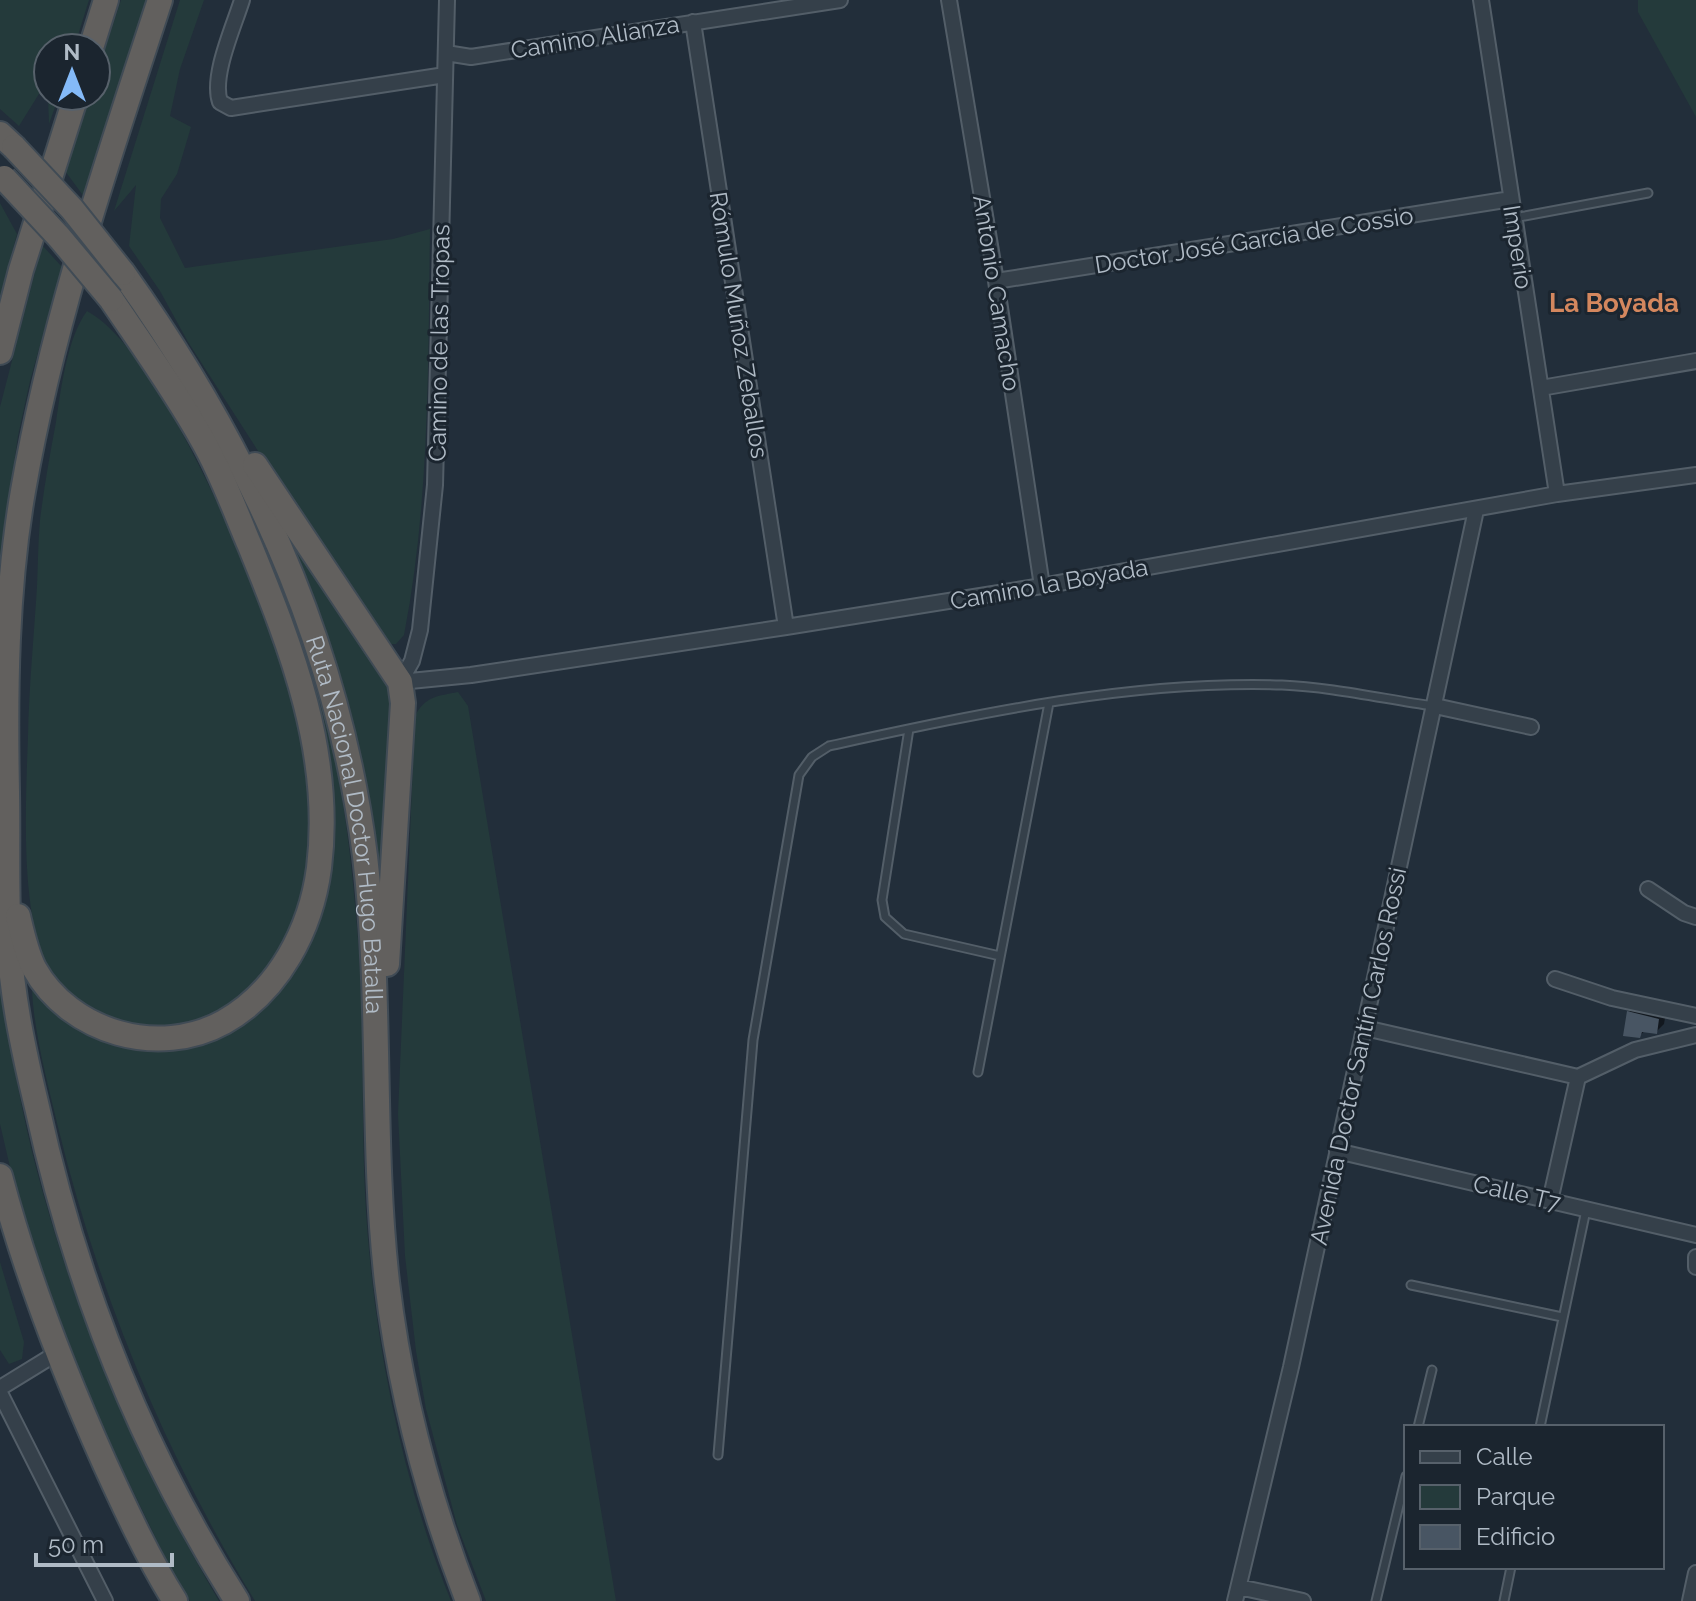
<svg xmlns="http://www.w3.org/2000/svg" width="1696" height="1601" font-family="Raleway,sans-serif">
<style>
.green{fill:#243a3b}
.shadow{fill:#0007}
.building{fill:#485563}
.lines{fill:none;stroke-linecap:round;stroke-linejoin:round}
.service-casing{stroke:#535e68;stroke-width:11}
.minor-casing{stroke:#535e68;stroke-width:18}
.trunk-casing{stroke:#404b55;stroke-width:28}
.service{stroke:#35404a;stroke-width:7}
.minor{stroke:#35404a;stroke-width:14}
.trunk{stroke:#62605e;stroke-width:24}
.trunk-bridge-casing{stroke:#404b55;stroke-width:28;stroke-linecap:butt}
.trunk-bridge{stroke:#62605e;stroke-width:24}
.labels{text-anchor:middle;dominant-baseline:central;stroke-width:6;stroke-linejoin:round;paint-order:stroke}
.street-label{font-size:24px;fill:#b0bbc6;stroke:#1b252f}
.neighbourhood-label{font-size:26px;font-weight:bold;fill:#d4875e;stroke:#1b252f}
</style>
<rect width="100%" height="100%" fill="#222e3a"/>
<!-- green -->
<path class="green" d="M0 0H89L74 48H48V96H59L49 124 48 96 42 89 19 126 0 109Z
M121 0H148L85 198 65 171 90 96H96V76Z
M180 0H204L180 69 170 116 191 127 177 174 161 199 160 218 185 268 393 239 430 229C428 364 430 501 404 635L396 644H389L377 636 188 342 160 291 129 246 136 185 114 211Z
M1638 0H1696V117L1638 12Z
M0 203 17 234 0 297Z
M42 245 62 267 30 381 18 436 0 560V407Z
M112 276C136 308 156 342 177 375 193 401 211 426 225 453 265 533 301 620 323 706 342 779 351 853 357 927 365 1015 361 1104 365 1193 372 1331 399 1472 451 1601H255C165 1454 99 1295 58 1127 48 1085 34 1033 32 990 51 998 64 1022 82 1033 92 1038 105 1043 116 1046 169 1061 234 1041 272 1001 344 924 341 817 319 721 314 702 312 680 304 662 279 605 247 550 219 495 182 423 145 351 109 279Z
M87 311C139 339 194 454 220 508 262 594 321 755 310 850 300 928 257 1023 166 1028 155 1029 144 1026 133 1024 96 1020 60 992 44 958 20 904 26 796 28 736 29 686 34 636 37 586 38 564 38 542 40 520 44 487 50 454 56 422 61 389 67 338 87 311Z
M293 542 391 692 383 867 377 865 322 631Z
M458 692 468 706 616 1601H486L457 1525 426 1409 416 1351 405 1256 398 1114 415 716C425 696 438 696 458 692Z
M0 977C10 1049 23 1123 43 1193 83 1336 144 1473 219 1601H190L173 1574 90 1402 66 1341 17 1197 0 1124Z
M0 1262 24 1342 22 1359 9 1364 0 1350Z"/>
<!-- shadow -->
<path class="shadow" d="M1636 1005 1666 1012 1664 1024 1656 1032 1645 1031 1639 1036 1629 1012Z"/>
<!-- building -->
<path class="building" d="M1627 1011 1659 1019 1657 1034 1642 1032 1640 1038 1623 1036Z"/>
<g class="lines">
<defs>
<path id="service" d="M1514 218 1648 193
M909 729 882 900 885 917 904 934 1000 956
M978 1072 1049 703
M1411 1285 1562 1317
M1418 1427 1432 1370
M1540 1427 1586 1210
M718 1455 753 1040 799 775 812 757 829 746C977 714 1130 680 1282 685 1331 687 1384 699 1433 706
M1376 1601 1406 1476
M1504 1601 1511 1567"/>
<path id="minor" d="M242 0C234 26 211 76 220 102L231 108 445 75
M949 0 996 281 1042 586
M1481 0 1557 494
M693 22 786 627
M446 53 471 57 840 0
M996 281 1511 199
M1541 388 1696 361
M400 682 471 675 786 627 1042 586 1557 494 1696 475
M400 682 412 661 420 630 435 485 447 0
M1435 706 1531 727
M1648 889 1684 913 1696 917
M1555 979 1612 998 1696 1016
M1365 1028 1578 1077 1635 1050 1696 1035
M1337 1151 1696 1235
M1550 1201 1578 1077
M1696 1257V1267
M0 1388 57 1353
M0 1393 105 1601
M1239 1587 1303 1601
M1235 1601 1291 1367 1476 510
M1690 1601 1696 1573"/>
<g id="trunk">
<path d="M160 0C107 162 52 323 23 491 6 589 5 692 7 792 8 841 6 892 9 942 12 997 24 1053 37 1107 75 1281 141 1450 237 1601"/>
<path d="M91 48 106 0"/>
<path d="M0 134 14 147"/>
<path id="s1" d="M123 273C248 448 338 641 365 856 382 997 371 1141 387 1282 400 1392 428 1498 468 1601"/>
<path d="M0 352 21 270 76 96"/>
<path d="M255 465 400 682 403 703 387 964"/>
<path d="M18 916C22 933 26 952 34 968 70 1033 159 1058 224 1022 279 991 311 929 319 868 333 755 292 649 250 546 235 511 222 474 203 441 176 392 142 345 111 299"/>
<path d="M0 1176C26 1275 63 1370 105 1464 126 1510 148 1558 175 1601"/>
</g>
</defs>
<!-- service casing -->
<use href="#service" class="service-casing"/>
<!-- minor casing -->
<use href="#minor" class="minor-casing"/>
<!-- trunk casing -->
<use href="#trunk" class="trunk-casing"/>
<!-- service -->
<use href="#service" class="service"/>
<!-- minor -->
<use href="#minor" class="minor"/>
<!-- trunk -->
<use href="#trunk" class="trunk"/>
<defs>
<path id="trunk-bridge" d="M14 147 72 209 123 273
M4 178 59 237 111 299"/>
</defs>
<!-- trunk-bridge casing -->
<use href="#trunk-bridge" class="trunk-bridge-casing"/>
<!-- trunk-bridge -->
<use href="#trunk-bridge" class="trunk-bridge"/>
</g>
<g class="labels">
<!-- street labels -->
<g class="street-label">
<text transform="translate(595 37) rotate(-9)">Camino Alianza</text>
<text transform="translate(1254 240) rotate(-9)">Doctor José García de Cossio</text>
<text transform="translate(1518 247) rotate(81)">Imperio</text>
<text transform="translate(997 293) rotate(81)">Antonio Camacho</text>
<text transform="translate(739 325) rotate(81)">Rómulo Muñoz Zeballos</text>
<text transform="translate(439 343) rotate(-89)">Camino de las Tropas</text>
<text transform="translate(1049 584) rotate(-10)">Camino la Boyada</text>
<text stroke="none"><textPath href="#s1" startOffset="604">Ruta Nacional Doctor Hugo Batalla</textPath></text>
<text transform="translate(1358 1056) rotate(-78)">Avenida Doctor Santín Carlos Rossi</text>
<text transform="translate(1517 1193) rotate(13)">Calle T7</text>
</g>
<!-- neighbourhood labels -->
<g class="neighbourhood-label">
<text x="1614" y="303">La Boyada</text>
</g>
</g>
<!-- legend -->
<rect x="1404" y="1425" width="260" height="144" fill="#1b252f" stroke="#57616b" stroke-width="2"/>
<rect x="1420" y="1451" width="40" height="12" fill="#35404a" stroke="#57616b" stroke-width="2"/>
<text x="1476" y="1465" font-size="24" fill="#b0bbc6">Calle</text>
<rect x="1420" y="1485" width="40" height="24" fill="#243a3b" stroke="#57616b" stroke-width="2"/>
<text x="1476" y="1505" font-size="24" fill="#b0bbc6">Parque</text>
<rect x="1420" y="1525" width="40" height="24" fill="#485563" stroke="#57616b" stroke-width="2"/>
<text x="1476" y="1545" font-size="24" fill="#b0bbc6">Edificio</text>
<!-- north arrow -->
<g transform="translate(72 72)"><circle r="38" fill="#1b252f" stroke="#57616b" stroke-width="2"/>
<path d="M0-6L14 30L0 20L-14 30Z" fill="#84baf8"/>
<text y="-12" font-size="22" font-weight="bold" text-anchor="middle" fill="#b0bbc6">N</text>
</g>
<!-- scale -->
<path d="M36 1553v12h136v-12" fill="none" stroke="#b0bbc6" stroke-width="4"/>
<text x="48" y="1553" font-size="24" fill="#b0bbc6" stroke="#1b252f" stroke-width="6" paint-order="stroke">50 m</text>
</svg>
